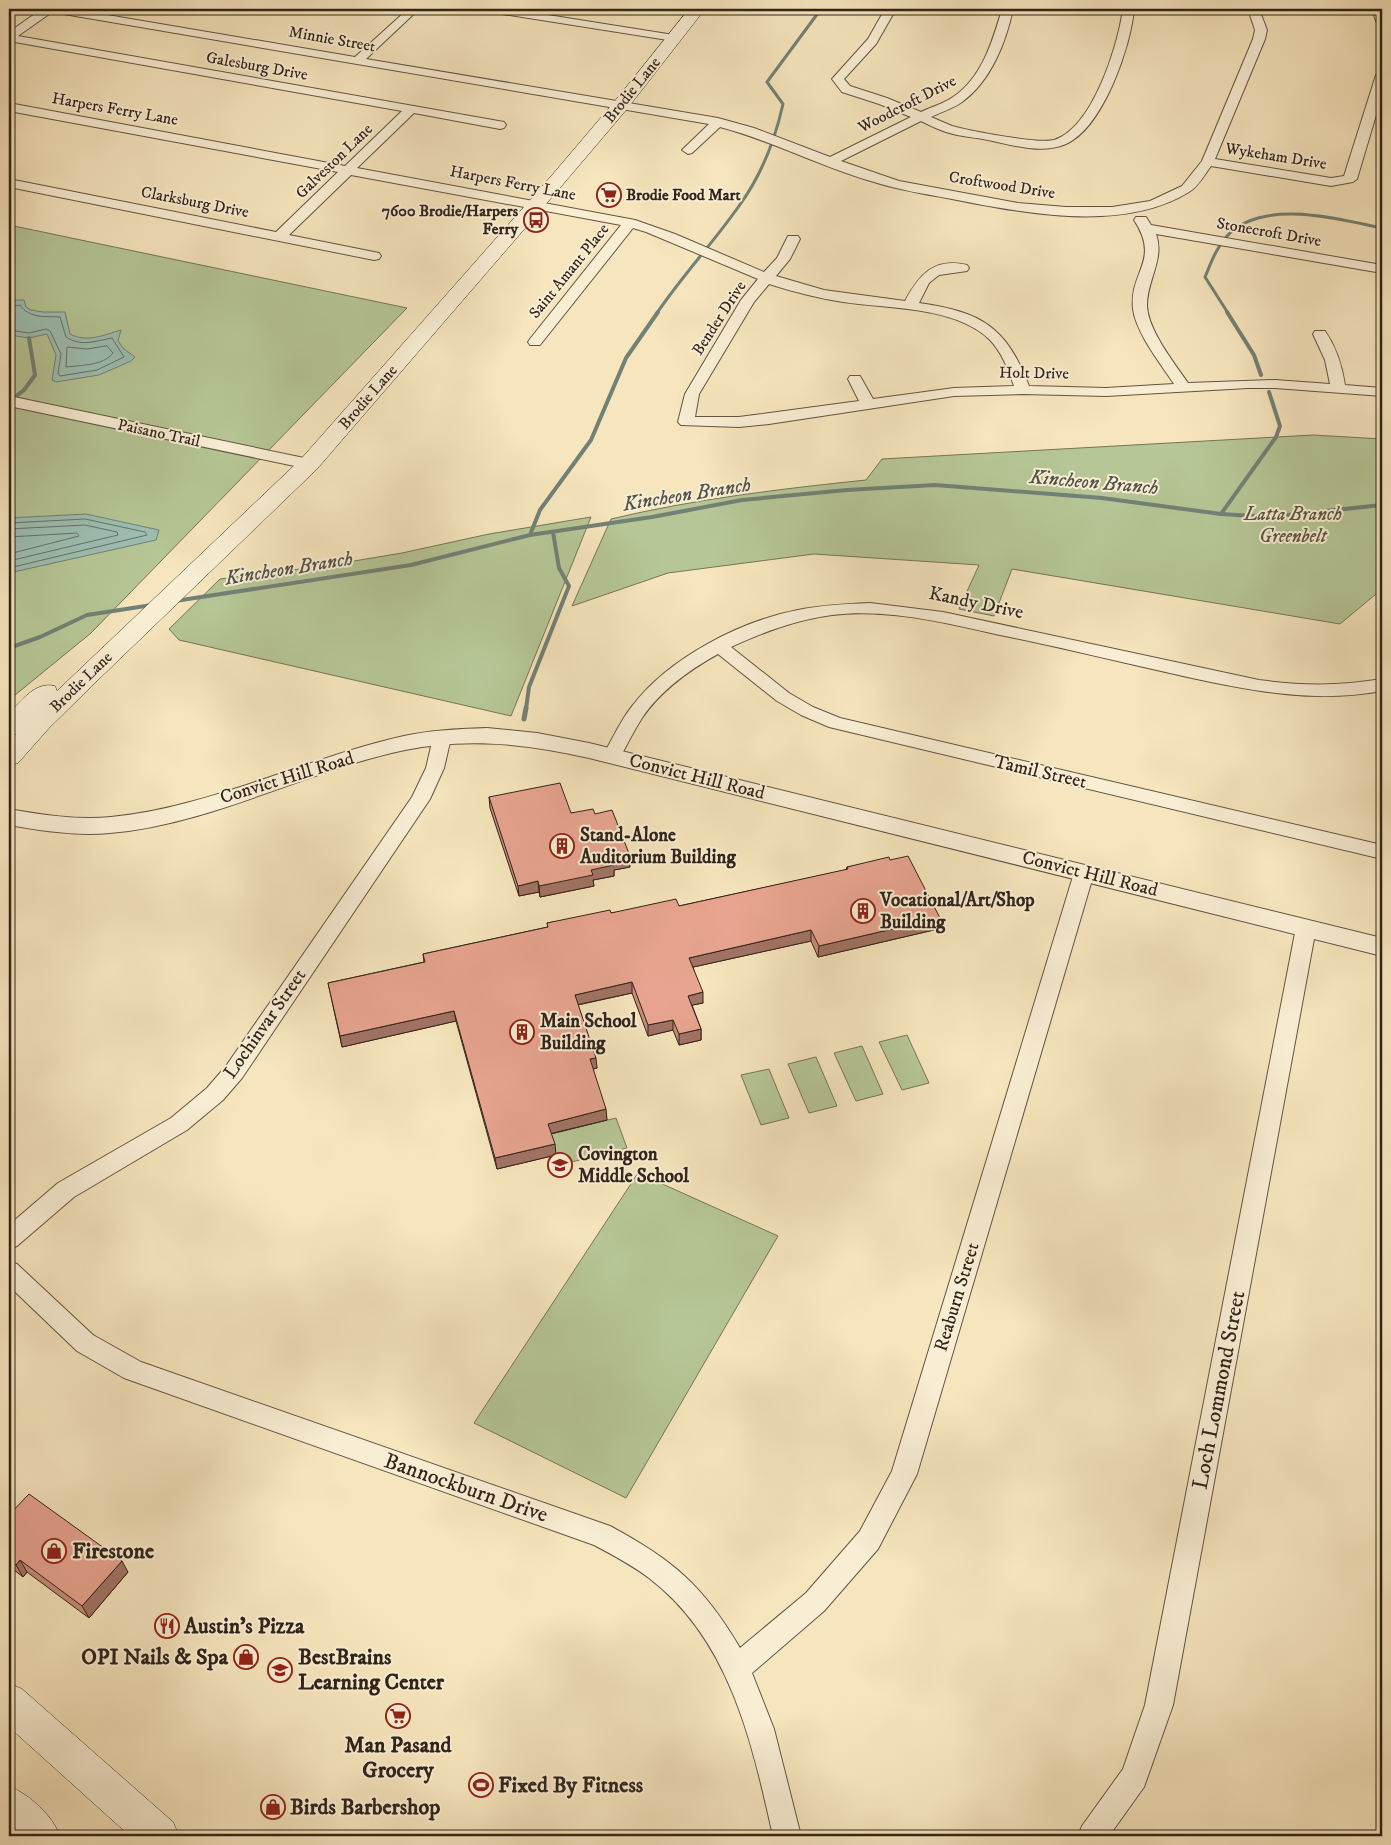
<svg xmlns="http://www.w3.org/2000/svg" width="1391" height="1845" font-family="'IM FELL DW Pica',serif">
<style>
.green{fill:#b6c696;stroke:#747558}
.water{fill:#9dbfb3;stroke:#728176}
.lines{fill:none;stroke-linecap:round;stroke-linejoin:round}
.shore{stroke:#677267;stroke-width:1}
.stream-far2{stroke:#728176;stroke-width:3}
.stream-far1{stroke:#728176;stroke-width:4}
.stream{stroke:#728176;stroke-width:5}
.minor-casing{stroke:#625444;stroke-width:2}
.tertiary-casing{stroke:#625444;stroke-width:2}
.secondary-casing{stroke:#31241b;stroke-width:1}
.minor{fill:#f9eed4;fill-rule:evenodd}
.tertiary{fill:#f9eed4;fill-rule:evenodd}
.secondary{fill:#f9eed4;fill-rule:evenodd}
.wall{fill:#c88d7c;stroke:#31241b}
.shaded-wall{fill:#a27365;stroke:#31241b}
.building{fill:#e8a490;stroke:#31241b}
.labels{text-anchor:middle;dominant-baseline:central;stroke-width:4;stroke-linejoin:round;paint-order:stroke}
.far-street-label{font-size:16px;fill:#31241b;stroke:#f9eed4}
.far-poi-label{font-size:16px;font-weight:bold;fill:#31241b;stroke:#f9eed4;text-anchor:start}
.park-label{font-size:19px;font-style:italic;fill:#595540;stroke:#f9eed4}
.street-label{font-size:19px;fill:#31241b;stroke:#f9eed4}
.poi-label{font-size:19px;font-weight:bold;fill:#31241b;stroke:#f9eed4;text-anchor:start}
.water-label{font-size:20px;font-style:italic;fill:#515249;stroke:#f9eed4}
.near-street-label{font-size:22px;fill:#31241b;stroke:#f9eed4}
.near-poi-label{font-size:22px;font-weight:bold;fill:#31241b;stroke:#f9eed4;text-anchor:start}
</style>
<rect width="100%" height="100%" fill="#f6e5bd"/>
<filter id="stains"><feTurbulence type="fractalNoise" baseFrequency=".004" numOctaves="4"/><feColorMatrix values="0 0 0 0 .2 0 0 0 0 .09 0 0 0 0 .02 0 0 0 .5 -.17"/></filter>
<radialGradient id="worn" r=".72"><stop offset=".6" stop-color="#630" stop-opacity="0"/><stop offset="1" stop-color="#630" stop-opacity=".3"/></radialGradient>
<!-- green -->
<path class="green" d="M9 225 407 308 91 633 9 700Z
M1313 435 1382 439V589L1340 624 1012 569 994 616 959 609 979 565 814 554 668 573 572 606 611 519C695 499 780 489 866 480L882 459Z
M591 517 511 716 179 640 169 629 220 579 324 566 402 553 489 534Z
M907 1035 929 1083 902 1090 879 1042Z
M862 1046 883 1094 856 1101 834 1053Z
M816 1057 837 1106 809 1113 788 1064Z
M769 1069 789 1118 761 1125 741 1075Z
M616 1118 627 1148 556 1166 553 1155 555 1154 549 1134Z
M638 1173 778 1236 626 1498 474 1423Z"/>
<!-- water -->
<path class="water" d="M17 300H24L26 307 31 310 43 312H65L70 334C87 343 104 335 121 330L118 341 124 349 135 357 131 361 99 375 56 382 52 380 56 355 47 334 29 338 9 335V303Z
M86 514 159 530 156 540 9 573V518Z"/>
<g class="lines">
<!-- shore -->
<path class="shore" d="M9 307 20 305C30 319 45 316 60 317L66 337C81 347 95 341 112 338L124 357 97 370 60 376 58 373 61 354 50 331 46 329 29 333 9 330
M107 346 113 353C103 366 81 365 66 367L67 347 87 349Z
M9 523 85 519 145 532 147 535 9 568
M9 529 85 525 117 532 118 535 9 561
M9 537 77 533 79 536 9 554"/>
<!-- stream-far2 -->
<path class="stream-far2" d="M657 313C682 276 713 243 739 206 761 176 775 140 783 104L767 82 821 9
M1228 313 1205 277C1211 263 1216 248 1227 236 1262 198 1338 219 1382 228"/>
<!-- stream-far1 -->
<path class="stream-far1" d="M1227 312 1254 355 1261 375
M15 397 24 390 35 375 29 338
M1221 514 1276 437 1280 426 1269 392
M530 535 540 510 591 440 626 358 658 312
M175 601 411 565 530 535 652 517 742 500 847 490 935 485 1102 498 1221 514 1269 517 1382 505
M9 648 40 637 87 615 152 605
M526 709 529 687 569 586 559 568 553 532"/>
<!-- stream -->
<path class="stream" d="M524 719 526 708"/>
<defs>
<path id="minor" d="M42 9H72L355 57 408 9H419L366 59 718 118 754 128 830 157 911 117 879 104 842 92 832 79 868 39 885 9H896L876 44 844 79 850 86 887 98 921 112C931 107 943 104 953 97 982 78 993 40 1002 9H1013C1006 42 991 81 962 102 954 108 941 112 931 117 938 120 945 123 952 126 970 131 1038 144 1054 140 1093 128 1118 45 1123 9H1134C1131 46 1103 128 1066 144 1040 155 1009 144 983 139 971 137 958 136 946 132 937 129 929 125 921 121L841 161 899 181 1018 203 1066 207H1112L1150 201 1182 186 1202 161 1253 39 1255 30 1248 9H1259L1267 30 1265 39 1215 159 1331 178 1344 176 1376 75 1382 71V95L1357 179 1353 182 1331 186 1211 166C1205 174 1198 187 1189 192 1123 233 1023 213 952 199 925 194 899 190 874 182 821 167 773 141 720 127L692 153 688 154 682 150 709 124 52 12 18 36 504 122 506 125 504 128 500 129 414 113 357 168 635 220 675 234 764 272 777 258 788 236H798L800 239 790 259 776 276 824 290 905 301C919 275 934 257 967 265L969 268 967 271 939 275 929 283 919 303C981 312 1006 326 1029 386L1106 388 1174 384C1161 364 1136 333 1133 309 1129 271 1161 261 1134 220L1136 217H1146L1151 225 1382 265V273L1156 234C1165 259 1147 280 1147 305 1147 329 1175 364 1188 383L1275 380 1330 384 1325 360 1313 334 1315 331H1325C1336 347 1342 365 1345 385L1382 388V396L1275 388H1248L1106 396 1023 394 954 396 769 424 739 427 681 425 678 422 685 394 741 300 758 279 646 232 633 228 540 345H530L528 342 530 339 621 225 351 175 289 235 379 253 381 256 379 259 374 260 9 187V179L276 232 338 172 9 111V103L345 166 402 111 9 41V32ZM769 284C794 292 818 298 843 302 888 309 954 306 989 339 1002 352 1008 369 1014 386L954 388 873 399 860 376H850L848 379 859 401 739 417H695L699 394 754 302Z
M484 9H510L674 35 680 38 674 41 490 12Z
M1372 9H1382V24L1376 21Z
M9 396 309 459 315 461 317 464 315 467 309 469 9 406Z
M870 603 943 612 1259 680C1303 686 1339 686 1382 679V691C1317 703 1256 692 1192 678 1128 664 1064 648 1000 635 946 623 887 608 832 615 795 620 764 632 731 647L789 693 813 707 840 718 1382 845V859L829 727 801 715 777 701 718 654C689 670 661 690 642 718 633 732 626 747 618 761L611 763 604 761 602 757C612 740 620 721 633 705 669 658 740 621 798 610 822 605 845 604 870 603Z
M442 732 448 734 451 738 444 768 430 799 242 1078 223 1100 187 1130 74 1197 17 1246 9 1249V1225L58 1183 171 1118 207 1088 226 1066 412 797 426 768 433 738 436 734Z
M1084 866 1091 868 1094 873 917 1474 878 1549 824 1611 752 1673 774 1729 801 1836H773C752 1742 730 1640 649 1578 632 1565 613 1555 594 1545L124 1378 77 1351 9 1286V1261L17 1264 93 1335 141 1362 610 1526C673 1560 703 1585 740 1648L806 1593 860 1531 892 1471 1074 873 1077 868Z
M1306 921 1313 923 1316 928 1173 1705 1144 1787 1109 1836H1078L1082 1826 1123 1769 1145 1705 1296 928 1299 923Z"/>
<path id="tertiary" d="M487 728 537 733 589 743 1382 938V956L589 758C528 744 466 737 405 750 305 771 213 824 110 833 76 836 43 831 9 825V809C43 815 76 820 111 817 212 807 305 758 404 736 431 730 460 729 487 728Z"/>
<path id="secondary" d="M689 9H705L627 109 565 182 317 469 101 677 50 727 18 763 9 766V741L16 734 9 735V713C22 701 35 681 55 686L57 691 301 459 553 174 615 101Z
M9 1683 22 1689 173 1822 179 1836H130L9 1727Z
M9 1786C30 1795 52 1815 60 1836H12L9 1833Z"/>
</defs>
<!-- minor casing -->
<use href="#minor" class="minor-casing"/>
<!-- tertiary casing -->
<use href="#tertiary" class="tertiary-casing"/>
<!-- secondary casing -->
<use href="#secondary" class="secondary-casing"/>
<!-- minor -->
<use href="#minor" class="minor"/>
<!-- tertiary -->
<use href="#tertiary" class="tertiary"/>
<!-- secondary -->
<use href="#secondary" class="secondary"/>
</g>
<!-- wall -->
<path class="wall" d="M489 797 571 813 595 814 630 867 614 870V876L593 880 594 886 540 897 539 892 519 896 490 808Z
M890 860 938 929 818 957 811 941 693 967 703 1003 692 1005 701 1029V1040L679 1045 673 1030 648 1036 632 993 578 1005 597 1068 593 1069 607 1120 551 1134 556 1155 497 1169 456 1021 342 1047 328 983 424 962 423 954 548 927 547 923 611 913 679 906 846 870 847 867Z
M9 1515 128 1572 89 1618 27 1572 23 1577 9 1566Z"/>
<!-- shaded-wall -->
<path class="shaded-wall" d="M630 856V867L614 870V876L593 880 594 886 540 897 539 886 591 870 612 859Z
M538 881 539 892 519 896 518 886Z
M940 918 938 929 818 957 819 946Z
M811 930V941L689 968V958Z
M632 982V993L576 1005 575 995Z
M703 992V1003L688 1006V996Z
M454 1011 456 1021 342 1047 340 1036Z
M673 1020V1030L648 1036V1025Z
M701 1029V1040L679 1045V1034Z
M596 1058 597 1068 590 1070V1059Z
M606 1109 607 1120 549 1134 548 1124Z
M555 1144 556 1155 497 1169 495 1158Z
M20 1560 27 1572 23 1577 16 1565Z
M122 1561 128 1572 89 1618 82 1606Z"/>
<!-- building -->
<path class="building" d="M560 783 571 813 593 809 595 814 612 810 630 856 612 859 614 865 591 870 593 875 539 886 538 881 518 886 489 797Z
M908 856 940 918 819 946 811 930 689 958 703 992 688 996 701 1029 679 1034 673 1020 648 1025 632 982 575 995 596 1058 590 1059 606 1109 548 1124 555 1144 495 1158 454 1011 340 1036 328 983 425 962 423 954 548 927 547 923 610 910 611 913 676 899 679 906 848 869 847 867 889 857 890 860Z
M29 1494 122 1561 82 1606 20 1560 16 1565 9 1560V1515Z"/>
<!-- icons -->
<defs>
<symbol id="supermarket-ring" viewBox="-11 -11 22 22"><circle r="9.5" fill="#f9eed4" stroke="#8f2418" stroke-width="1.5"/><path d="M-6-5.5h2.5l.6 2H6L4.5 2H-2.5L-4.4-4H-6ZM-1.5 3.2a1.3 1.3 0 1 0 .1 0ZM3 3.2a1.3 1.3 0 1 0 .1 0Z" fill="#8f2418"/></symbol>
<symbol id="bus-ring" viewBox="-11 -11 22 22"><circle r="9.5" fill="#f9eed4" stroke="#8f2418" stroke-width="1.5"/><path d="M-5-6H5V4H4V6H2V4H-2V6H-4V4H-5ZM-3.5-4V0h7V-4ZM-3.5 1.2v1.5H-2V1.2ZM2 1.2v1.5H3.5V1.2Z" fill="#8f2418"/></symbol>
<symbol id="building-ring" viewBox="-11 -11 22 22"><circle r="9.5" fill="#f9eed4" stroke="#8f2418" stroke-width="1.5"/><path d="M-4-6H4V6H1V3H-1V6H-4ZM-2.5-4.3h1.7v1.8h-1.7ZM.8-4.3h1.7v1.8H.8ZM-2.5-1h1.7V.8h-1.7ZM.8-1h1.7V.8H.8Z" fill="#8f2418"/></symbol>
<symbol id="school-ring" viewBox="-11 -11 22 22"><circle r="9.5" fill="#f9eed4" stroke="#8f2418" stroke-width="1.5"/><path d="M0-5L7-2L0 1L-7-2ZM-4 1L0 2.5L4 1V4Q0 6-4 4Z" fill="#8f2418"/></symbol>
<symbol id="shop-ring" viewBox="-11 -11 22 22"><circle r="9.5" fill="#f9eed4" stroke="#8f2418" stroke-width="1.5"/><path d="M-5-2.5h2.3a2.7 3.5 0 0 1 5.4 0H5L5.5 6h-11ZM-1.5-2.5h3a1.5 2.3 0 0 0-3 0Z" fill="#8f2418"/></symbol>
<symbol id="restaurant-ring" viewBox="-11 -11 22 22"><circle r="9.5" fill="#f9eed4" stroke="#8f2418" stroke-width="1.5"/><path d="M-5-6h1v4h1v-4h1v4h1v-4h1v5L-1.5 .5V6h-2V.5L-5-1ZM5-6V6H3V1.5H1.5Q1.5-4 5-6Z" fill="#8f2418"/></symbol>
<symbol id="stadium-ring" viewBox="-11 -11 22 22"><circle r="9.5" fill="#f9eed4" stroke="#8f2418" stroke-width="1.5"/><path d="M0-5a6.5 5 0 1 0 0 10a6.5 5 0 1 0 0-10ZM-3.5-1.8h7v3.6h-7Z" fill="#8f2418"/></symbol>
</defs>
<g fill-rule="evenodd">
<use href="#supermarket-ring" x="595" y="181" width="28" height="28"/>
<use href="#bus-ring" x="522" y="206" width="28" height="28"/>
<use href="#building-ring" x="548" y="832" width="28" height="28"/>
<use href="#building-ring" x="849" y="897" width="28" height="28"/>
<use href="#building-ring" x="508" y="1018" width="28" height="28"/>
<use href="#school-ring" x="546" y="1151" width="28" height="28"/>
<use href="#shop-ring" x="40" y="1537" width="28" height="28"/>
<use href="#restaurant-ring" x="153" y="1612" width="28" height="28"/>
<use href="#shop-ring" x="232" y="1643" width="28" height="28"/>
<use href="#school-ring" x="266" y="1656" width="28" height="28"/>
<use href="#supermarket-ring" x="384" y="1702" width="28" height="28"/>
<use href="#stadium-ring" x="467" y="1771" width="28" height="28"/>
<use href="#shop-ring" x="259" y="1793" width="28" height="28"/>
</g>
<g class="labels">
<!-- far-street labels -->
<g class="far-street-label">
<text transform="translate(332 39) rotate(10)">Minnie Street</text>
<text transform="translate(257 66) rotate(10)">Galesburg Drive</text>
<text transform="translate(632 90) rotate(-51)">Brodie Lane</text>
<text transform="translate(907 104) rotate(-27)">Woodcroft Drive</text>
<text transform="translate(115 109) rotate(10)">Harpers Ferry Lane</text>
<text transform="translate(1276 156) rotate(9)">Wykeham Drive</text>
<text transform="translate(334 161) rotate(-44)">Galveston Lane</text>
<text transform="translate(513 183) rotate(11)">Harpers Ferry Lane</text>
<text transform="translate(1002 185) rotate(9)">Croftwood Drive</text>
<text transform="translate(195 202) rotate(11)">Clarksburg Drive</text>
<text transform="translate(1269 232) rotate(10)">Stonecroft Drive</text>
<text transform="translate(569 271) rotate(-51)">Saint Amant Place</text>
<text transform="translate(719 318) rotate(-57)">Bender Drive</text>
<text transform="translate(1034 373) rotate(1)">Holt Drive</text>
<text transform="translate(368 397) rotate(-49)">Brodie Lane</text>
<text transform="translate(159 433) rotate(12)">Paisano Trail</text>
<text transform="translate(81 682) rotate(-44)">Brodie Lane</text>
</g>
<!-- far-poi labels -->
<g class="far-poi-label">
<text x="626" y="195">Brodie Food Mart</text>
<text x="518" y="211" text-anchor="end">7600 Brodie/Harpers<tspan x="518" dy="18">Ferry</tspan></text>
</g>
<!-- park labels -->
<g class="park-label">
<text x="1293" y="514">Latta Branch<tspan x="1293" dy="22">Greenbelt</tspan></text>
</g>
<!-- street labels -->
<g class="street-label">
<text transform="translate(976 603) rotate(12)">Kandy Drive</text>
<text transform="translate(1040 772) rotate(13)">Tamil Street</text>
<text transform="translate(697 777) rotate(14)">Convict Hill Road</text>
<text transform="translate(287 778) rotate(-17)">Convict Hill Road</text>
<text transform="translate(1090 874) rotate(14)">Convict Hill Road</text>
<text transform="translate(265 1024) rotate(-55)">Lochinvar Street</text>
<text transform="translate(957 1297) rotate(-73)">Reaburn Street</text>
</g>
<!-- poi labels -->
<g class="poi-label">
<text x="580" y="835">Stand-Alone<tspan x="580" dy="22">Auditorium Building</tspan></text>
<text x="880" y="900">Vocational/Art/Shop<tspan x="880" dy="22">Building</tspan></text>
<text x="540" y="1021">Main School<tspan x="540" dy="22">Building</tspan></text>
<text x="578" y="1154">Covington<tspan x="578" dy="22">Middle School</tspan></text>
</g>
<!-- water labels -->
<g class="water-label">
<text transform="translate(1094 483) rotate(5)">Kincheon Branch</text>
<text transform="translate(687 495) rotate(-9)">Kincheon Branch</text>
<text transform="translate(289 569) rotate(-9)">Kincheon Branch</text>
</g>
<!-- near-street labels -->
<g class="near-street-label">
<text transform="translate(1219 1390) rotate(-79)">Loch Lommond Street</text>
<text transform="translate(466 1488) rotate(19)">Bannockburn Drive</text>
</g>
<!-- near-poi labels -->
<g class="near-poi-label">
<text x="72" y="1551">Firestone</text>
<text x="184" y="1626">Austin's Pizza</text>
<text x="228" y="1657" text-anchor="end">OPI Nails &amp; Spa</text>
<text x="298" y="1657">BestBrains<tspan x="298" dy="25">Learning Center</tspan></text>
<text x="398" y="1745" text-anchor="middle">Man Pasand<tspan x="398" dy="25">Grocery</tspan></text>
<text x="498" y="1785">Fixed By Fitness</text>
<text x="290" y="1807">Birds Barbershop</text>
</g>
</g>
<!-- margin -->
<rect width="1391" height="1845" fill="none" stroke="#f6e5bd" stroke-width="30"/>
<rect x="10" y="10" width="1371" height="1825" fill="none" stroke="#31241b" stroke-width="2.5"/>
<rect x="15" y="15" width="1361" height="1815" fill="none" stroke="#31241b"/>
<rect width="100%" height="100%" filter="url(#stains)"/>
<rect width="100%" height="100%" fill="url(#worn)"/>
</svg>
